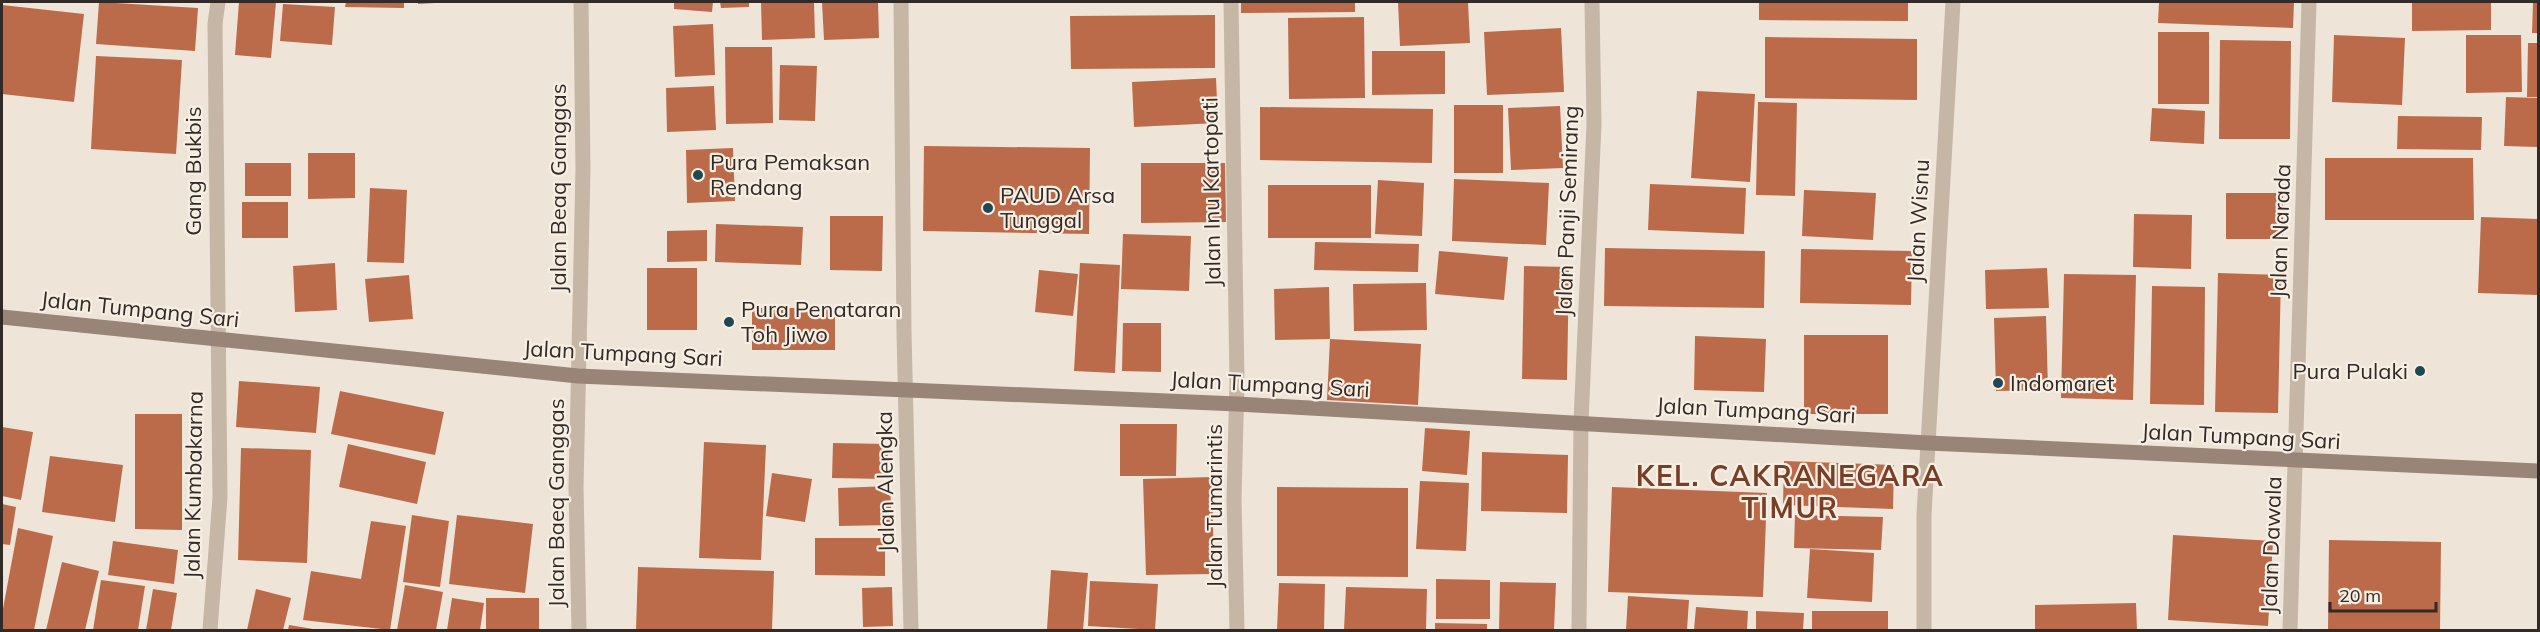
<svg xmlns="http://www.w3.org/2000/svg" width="2540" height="632" font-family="Mulish,sans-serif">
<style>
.building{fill:#bb6b4a}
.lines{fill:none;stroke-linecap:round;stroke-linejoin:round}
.street{stroke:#c5b6a6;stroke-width:15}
.secondary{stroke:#988577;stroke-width:15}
.poi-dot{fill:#20494f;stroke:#f7efe4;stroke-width:2}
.labels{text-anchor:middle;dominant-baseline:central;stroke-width:4.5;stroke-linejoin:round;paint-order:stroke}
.poi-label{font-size:22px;fill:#322a26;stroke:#f7efe4;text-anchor:start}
.street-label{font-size:22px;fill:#322a26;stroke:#f7efe4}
.district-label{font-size:28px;font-weight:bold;letter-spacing:1.5px;fill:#793f26;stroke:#f7efe4}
</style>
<rect width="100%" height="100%" fill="#eee5d8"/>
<!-- building -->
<path class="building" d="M99 2 198 8 195 51 96 44Z
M239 2H276L271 58 235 55Z
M346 2H404V8L345 7Z
M418 2H435V3L418 4Z
M674 2H713L712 12 674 9Z
M720 2H749V7L721 8Z
M761 2H814L815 38 762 40Z
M822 2H878L879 38 824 40Z
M1241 2H1355V12L1241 13Z
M1398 2H1468L1470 43 1400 46Z
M1759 2H1908V21L1759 20Z
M2159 2H2294L2293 28 2158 23Z
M2412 2H2491V30L2412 31Z
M2533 2H2538V33H2532Z
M283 4 335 7 332 45 280 41Z
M2 5 84 14 74 102 2 94Z
M1215 15V68L1071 69 1070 16Z
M1364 17 1365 98 1289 99 1288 18Z
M713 24 715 75 675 77 673 26Z
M1561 28 1564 92 1487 95 1484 32Z
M2158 32H2209V104H2158Z
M2334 35 2405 38 2402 105 2332 102Z
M2466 35H2521L2522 92 2466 93Z
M1765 37 1917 39V100L1765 98Z
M2220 40 2291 41 2290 139H2219Z
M2528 43H2538V97H2527Z
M725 47H772L773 123 726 124Z
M1372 51H1445V94L1372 95Z
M96 56 182 60 176 154 91 149Z
M780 65 817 66 815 121 779 120Z
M1216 78 1218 123 1134 127 1132 82Z
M714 86 716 130 667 132 666 88Z
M1697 91 1755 94 1750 182 1691 178Z
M2506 97 2538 98V147L2504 146Z
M1758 102 1797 103 1795 196 1756 195Z
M1454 105H1503V173H1454Z
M1560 106 1563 168 1511 170 1508 108Z
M1260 107 1433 109 1432 163 1260 160Z
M2152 108 2205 111 2204 144 2150 141Z
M2398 116 2482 117 2481 150 2397 149Z
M924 146 1090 148 1089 234 923 231Z
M733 148 735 201 687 203 686 150Z
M308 153H355V198L308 199Z
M2325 158H2473L2474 220H2325Z
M245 163H291V196H245Z
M1141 163H1225L1226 222 1141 223Z
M1454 179 1549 183 1546 245 1452 241Z
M1378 180 1424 183 1422 236 1375 234Z
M1650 184 1746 188 1744 234 1648 230Z
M1268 185H1371V238H1268Z
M370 188 407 190 404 263 367 262Z
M1804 190 1876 193 1873 240 1802 236Z
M2226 193H2283V239H2226Z
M242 202H288V238H242Z
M2134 214 2192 215 2191 269 2133 267Z
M830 216H883L882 271 830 270Z
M2481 217 2538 219V295L2478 293Z
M716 224 803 227 801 265 715 262Z
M707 230V261L667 262V231Z
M1123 234 1191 236 1189 291 1121 289Z
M1315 242 1419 244 1418 272 1314 270Z
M1605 248 1765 251 1764 308 1604 306Z
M1801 249 1912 251 1911 305 1800 303Z
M1439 251 1508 257 1504 300 1435 294Z
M335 263 337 310 295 312 293 266Z
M1080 263 1120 265 1115 373 1074 371Z
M1524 266 1569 267 1567 380 1522 379Z
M647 268H697V330H647Z
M2047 268 2049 308 1986 309 1985 270Z
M1039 270 1078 274 1073 316 1035 312Z
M2218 273 2281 275 2278 413 2215 412Z
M2064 274 2136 275 2133 400 2061 398Z
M409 275 413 319 369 322 365 279Z
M1426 283 1427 330 1354 331 1353 284Z
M2152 286 2205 287 2204 405 2150 404Z
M1329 287 1330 339 1275 340 1274 289Z
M752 308H835V350H752Z
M2046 316 2048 390 1996 391 1994 318Z
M1123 323H1161V372L1122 371Z
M1804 335H1888V414H1804Z
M1695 336 1766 339 1764 392 1694 390Z
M1330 339 1421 344 1418 405 1327 400Z
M239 381 320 387 316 433 236 427Z
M340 391 444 412 435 455 331 434Z
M135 414H182V530L135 529Z
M1120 424H1177L1176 476H1120Z
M2 427 33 432 21 500 2 496Z
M1425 428 1470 431 1467 475 1422 471Z
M704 442 766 445 761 560 699 558Z
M833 443 888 444 887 479 832 478Z
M348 444 426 462 417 504 339 487Z
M241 448 311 450 307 563 238 560Z
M1482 452 1568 455 1567 513 1481 511Z
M50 456 123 465 115 522 42 512Z
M1784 461 1894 465 1893 509 1783 505Z
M772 473 812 479 805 522 766 516Z
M1212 477 1214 574 1146 575 1143 479Z
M1420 481 1469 483 1466 551 1416 549Z
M890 486 892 525 839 526 838 488Z
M1277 487 1408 488V577L1277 576Z
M1612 487 1767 493 1763 597 1608 592Z
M2 504 16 507 10 545 2 544Z
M412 515 449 521 440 587 403 582Z
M457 515 533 524 525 593 449 584Z
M1795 515 1883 517 1881 550 1794 548Z
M371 521 406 526 390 630 303 620 311 571 361 579Z
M18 528 53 536 34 630 2 629V614Z
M2173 535 2273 541 2268 626 2168 620Z
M815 538H885V576L815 575Z
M2329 540 2441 542 2440 630H2328Z
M113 541 178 550 174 584 108 575Z
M1810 549 1874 553 1872 602 1807 598Z
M62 562 99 571 85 630H46Z
M638 567 774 571 772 630H636Z
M1051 570 1088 573 1083 630 1047 629Z
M1436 579 1490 580V619H1436Z
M101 580 145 586 138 630H93Z
M1090 581 1158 584 1155 630 1088 626Z
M1500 582 1556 583 1554 630H1499Z
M1279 583 1325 584 1324 630H1277Z
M405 585 443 592 436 630H397Z
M892 587 893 626 863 627 862 588Z
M1346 587 1427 589 1426 630H1344Z
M153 589 177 593 171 630H146Z
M256 589 291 598 283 630H247Z
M1628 596 1689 600 1687 630H1626Z
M452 598 484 603 480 630H447Z
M486 598H539V630H486Z
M2136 603 2137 630H2035V605Z
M1696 607 1748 611 1747 630H1694Z
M1756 611 1804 613 1803 630H1756Z
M1812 611H1888V630H1812Z
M1435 623 1487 624V630H1435Z
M289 625 313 629V630H288Z"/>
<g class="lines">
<!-- street -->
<path class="street" d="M901 2 904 332 911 630
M1231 2 1237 381 1234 499 1237 630
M210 630 220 497 215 24 218 2
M579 630 576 487 583 170 581 2
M1579 630 1581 422 1594 124 1592 2
M1924 630V515L1953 2
M2290 630 2309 2"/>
<!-- secondary -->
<path class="secondary" d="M2 317 578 376 1237 404 1928 443 2538 471"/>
</g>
<!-- markers -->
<g class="poi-dot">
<circle cx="698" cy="175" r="6"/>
<circle cx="988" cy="208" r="6"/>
<circle cx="729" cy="322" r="6"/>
<circle cx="2420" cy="371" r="6"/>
<circle cx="1998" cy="383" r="6"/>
</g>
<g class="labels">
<!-- poi labels -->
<g class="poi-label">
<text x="710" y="162">Pura Pemaksan<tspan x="710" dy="25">Rendang</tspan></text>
<text x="1000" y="195">PAUD Arsa<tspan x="1000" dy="25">Tunggal</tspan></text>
<text x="741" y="309">Pura Penataran<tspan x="741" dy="25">Toh Jiwo</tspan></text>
<text x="2408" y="371" text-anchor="end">Pura Pulaki</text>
<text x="2010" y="383">Indomaret</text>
</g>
<!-- street labels -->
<g class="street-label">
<text transform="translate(193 171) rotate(-90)">Gang Bukbis</text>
<text transform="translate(558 188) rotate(-90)">Jalan Beaq Ganggas</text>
<text transform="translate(1211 192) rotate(-91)">Jalan Inu Kartopati</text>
<text transform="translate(1567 211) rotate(-88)">Jalan Panji Semirang</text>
<text transform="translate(1918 221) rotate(-87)">Jalan Wisnu</text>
<text transform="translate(2280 231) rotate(-88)">Jalan Narada</text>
<text transform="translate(140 309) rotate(6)">Jalan Tumpang Sari</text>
<text transform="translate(623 353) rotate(3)">Jalan Tumpang Sari</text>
<text transform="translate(1270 384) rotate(3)">Jalan Tumpang Sari</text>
<text transform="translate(1756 410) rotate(3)">Jalan Tumpang Sari</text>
<text transform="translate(2241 436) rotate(3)">Jalan Tumpang Sari</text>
<text transform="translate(885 482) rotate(-91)">Jalan Alengka</text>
<text transform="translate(193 485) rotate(-89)">Jalan Kumbakarna</text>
<text transform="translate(556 503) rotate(-90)">Jalan Baeq Ganggas</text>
<text transform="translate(1214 506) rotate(-90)">Jalan Tumarintis</text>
<text transform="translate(2271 545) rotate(-88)">Jalan Dawala</text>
</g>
<!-- district labels -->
<g class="district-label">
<text x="1790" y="475">KEL. CAKRANEGARA<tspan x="1790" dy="32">TIMUR</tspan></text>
</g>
</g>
<!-- border -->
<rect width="2540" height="632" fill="none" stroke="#322a26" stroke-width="6"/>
<!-- scale -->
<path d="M2330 602v9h106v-9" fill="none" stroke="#322a26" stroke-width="3"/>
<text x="2339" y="602" font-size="18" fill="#322a26" stroke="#f7efe4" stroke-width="4.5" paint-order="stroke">20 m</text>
</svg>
